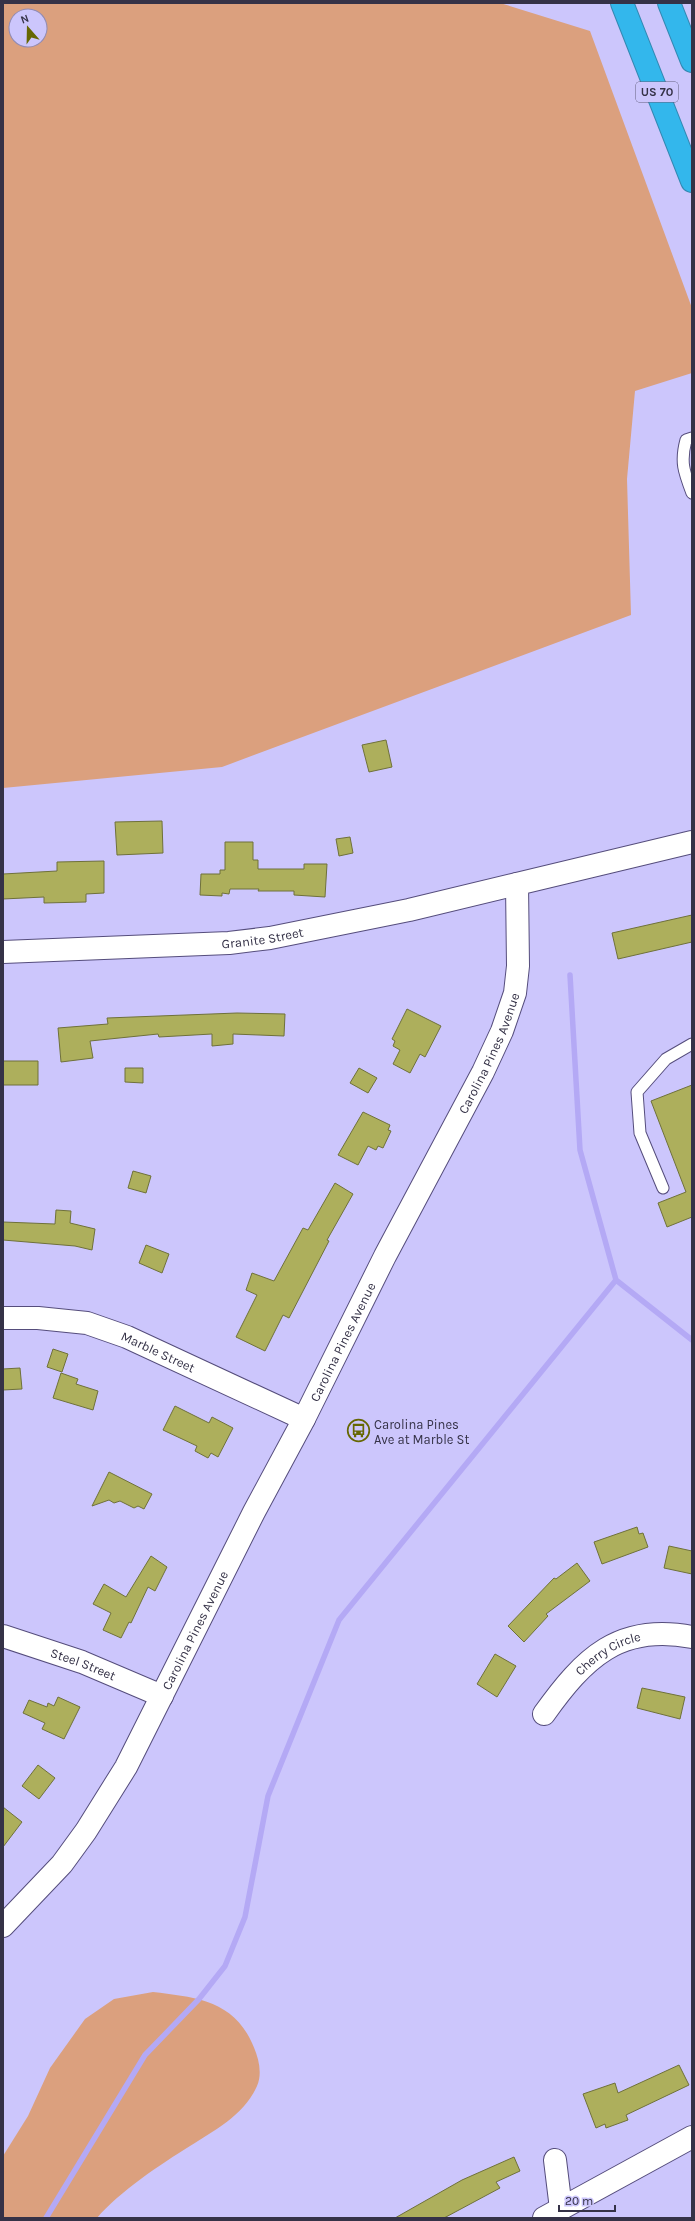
<svg xmlns="http://www.w3.org/2000/svg" width="695" height="2221" font-family="Karla,sans-serif">
<style>
.green{fill:#dba07e;fill-rule:evenodd}
.lines{fill:none;stroke-linecap:round;stroke-linejoin:round}
.stream{stroke:#b4a9f5;stroke-width:5.5}
.building{fill:#adaf5c;stroke:#6f713a}
.lane-casing{stroke:#554d7c;stroke-width:13}
.street-casing{stroke:#554d7c;stroke-width:24}
.secondary-casing{stroke:#554d7c;stroke-width:24}
.highway-casing{stroke:#3488b2;stroke-width:24}
.lane{stroke:#fff;stroke-width:11}
.street{stroke:#fff;stroke-width:22}
.secondary{stroke:#fff;stroke-width:22}
.highway{stroke:#33b7ec;stroke-width:22}
.labels{text-anchor:middle;dominant-baseline:central;stroke-width:4;stroke-linejoin:round;paint-order:stroke}
.shield{fill:#ccc6fc;stroke:#625e7d;stroke-width:1}
.shield-label{font-size:12px;font-weight:bold;fill:#353247}
.street-label{font-size:13px;fill:#353247;stroke:#ccc6fc}
.poi-label{font-size:13px;fill:#353247;stroke:#ccc6fc;text-anchor:start}
</style>
<rect width="100%" height="100%" fill="#ccc6fc"/>
<!-- green -->
<path class="green" d="M3 3H500L590 31 692 308V373L635 391 627 479 631 615 222 767 3 788ZM16 16H40V40H16Z
M153 1992C194 1997 233 2000 252 2043 258 2056 263 2072 257 2086 244 2115 215 2130 190 2146 161 2164 119 2192 97 2218H3V2156L28 2116 50 2068 85 2019 114 1999Z"/>
<g class="lines">
<!-- stream -->
<path class="stream" d="M570 975 580 1150 616 1280 692 1340
M46 2218 145 2055 199 1999 225 1966 245 1917 268 1796 339 1620 616 1280"/>
</g>
<!-- building -->
<path class="building" d="M386 740 392 767 369 772 362 745Z
M162 821 163 853 117 855 115 822Z
M350 837 353 853 339 856 336 839Z
M225 842H253V860H258V869H304V864H327L325 897 294 895V891H258L259 889H230L229 894 222 893V896L200 895 201 874H220V870H225Z
M104 861V893L86 894V902L44 903V897L3 899V874L57 871V862Z
M692 915V942L618 959 612 933Z
M407 1009 441 1026 425 1057 420 1054 410 1073 393 1064 400 1050 393 1046 395 1041 392 1039Z
M237 1013 285 1014 284 1036 233 1034V1044L212 1046V1034L159 1037 158 1034 90 1041 93 1058 61 1062 58 1028 108 1024 107 1018Z
M3 1061H38V1085H3Z
M125 1068H143V1083L125 1082Z
M359 1068 377 1078 368 1093 350 1083Z
M692 1085V1217L667 1227 658 1203 686 1192 651 1101Z
M363 1112 390 1125 388 1130 391 1131 383 1148 378 1146 376 1150 368 1146 358 1165 338 1155Z
M133 1171 151 1176 146 1193 128 1188Z
M335 1183 353 1194 327 1240 329 1241 289 1318 283 1315 265 1351 236 1337 257 1295 246 1290 252 1273 274 1281 303 1228 308 1230Z
M56 1210 71 1211 70 1223 95 1229 92 1250 75 1246 3 1240V1222L55 1224Z
M146 1245 169 1254 162 1273 139 1263Z
M53 1349 68 1354 62 1372 47 1367Z
M20 1368 22 1389 3 1390V1369Z
M61 1373 78 1379 76 1384 98 1391 93 1410 53 1398Z
M175 1406 209 1423 212 1417 233 1428 218 1457 211 1453 208 1458 195 1451 197 1446 163 1430Z
M109 1472 152 1494 144 1509 138 1506 134 1508 120 1501 114 1503 109 1500 92 1506Z
M637 1527 639 1534 643 1533 648 1547 602 1564 594 1542Z
M669 1546 692 1551V1574L664 1568Z
M151 1556 167 1567 155 1591 148 1587 131 1623 129 1622 121 1638 103 1630 111 1613 93 1604 104 1584 126 1597Z
M577 1563 590 1581 546 1614 548 1616 524 1642 508 1626 554 1578 556 1579Z
M495 1654 516 1666 497 1697 477 1684Z
M642 1688 685 1697 680 1719 637 1708Z
M58 1697 80 1707 64 1739 42 1729 45 1723 23 1713 29 1700 47 1707 48 1703 54 1706Z
M38 1765 55 1778 39 1799 22 1786Z
M3 1807 22 1822 3 1847Z
M679 2065 689 2085 626 2115 628 2120 606 2128 605 2124 596 2128 583 2094 615 2083 618 2093Z
M514 2157 520 2171 496 2182 500 2188 444 2218H395L462 2180Z"/>
<g class="lines">
<defs>
<path id="lane" d="M692 438 686 440C680 462 684 472 692 493
M663 1188 640 1133 637 1092 666 1059 692 1044"/>
<g id="street">
<path id="s1" d="M3 952 229 943 270 938 409 910 517 884"/>
<path id="s2" d="M3 1318H38L87 1323 127 1337 304 1419"/>
<path id="s3" d="M3 1636 82 1662 162 1696"/>
<path id="s4" d="M544 1714C584 1658 619 1623 692 1637"/>
<path d="M555 2160 561 2209"/>
<path d="M544 2218 692 2137"/>
</g>
<g id="secondary">
<path id="s5" d="M3 1926 62 1864 86 1831 126 1767 254 1512 304 1419 385 1256 483 1072 502 1031 515 993 518 966 517 884 692 842"/>
</g>
<path id="highway" d="M622 3 692 181
M669 3 692 61"/>
</defs>
<!-- lane casing -->
<use href="#lane" class="lane-casing"/>
<!-- street casing -->
<use href="#street" class="street-casing"/>
<!-- secondary casing -->
<use href="#secondary" class="secondary-casing"/>
<!-- highway casing -->
<use href="#highway" class="highway-casing"/>
<!-- lane -->
<use href="#lane" class="lane"/>
<!-- street -->
<use href="#street" class="street"/>
<!-- secondary -->
<use href="#secondary" class="secondary"/>
<!-- highway -->
<use href="#highway" class="highway"/>
</g>
<!-- icons -->
<defs>
<symbol id="bus-ring" viewBox="-11 -11 22 22"><circle r="9.5" fill="#ccc6fc" stroke="#666702" stroke-width="1.5"/><path d="M-5-6H5V4H4V6H2V4H-2V6H-4V4H-5ZM-3.5-4V0h7V-4ZM-3.5 1.2v1.5H-2V1.2ZM2 1.2v1.5H3.5V1.2Z" fill="#666702"/></symbol>
</defs>
<g fill-rule="evenodd">
<use href="#bus-ring" x="346" y="1418" width="25" height="25"/>
</g>
<g class="labels">
<!-- shield labels -->
<rect class="shield" x="636" y="82" width="42" height="20" rx="3"/>
<g class="shield-label">
<text x="657" y="92">US 70</text>
</g>
<!-- street labels -->
<g class="street-label">
<text stroke="none"><textPath href="#s1" startOffset="260">Granite Street</textPath></text>
<text stroke="none"><textPath href="#s5" startOffset="1003">Carolina Pines Avenue</textPath></text>
<text stroke="none"><textPath href="#s5" startOffset="679">Carolina Pines Avenue</textPath></text>
<text stroke="none"><textPath href="#s2" startOffset="161">Marble Street</textPath></text>
<text stroke="none"><textPath href="#s5" startOffset="355">Carolina Pines Avenue</textPath></text>
<text stroke="none"><textPath href="#s4" startOffset="90">Cherry Circle</textPath></text>
<text stroke="none"><textPath href="#s3" startOffset="85">Steel Street</textPath></text>
</g>
<!-- poi labels -->
<g class="poi-label">
<text x="374" y="1424">Carolina Pines<tspan x="374" dy="15">Ave at Marble St</tspan></text>
</g>
</g>
<!-- border -->
<rect width="695" height="2221" fill="none" stroke="#353247" stroke-width="8"/>
<!-- north arrow -->
<g transform="translate(28 28) rotate(340)"><circle r="19" fill="#ccc6fc" stroke="#908bb4"/>
<path d="M0-3L7 15L0 10L-7 15Z" fill="#666702"/>
<text y="-6" font-size="11" font-weight="bold" text-anchor="middle" fill="#353247">N</text>
</g>
<!-- scale -->
<path d="M559 2205v6h56v-6" fill="none" stroke="#353247" stroke-width="2"/>
<text x="565" y="2205" font-size="12" fill="#353247" stroke="#ccc6fc" stroke-width="3" paint-order="stroke">20 m</text>
</svg>
